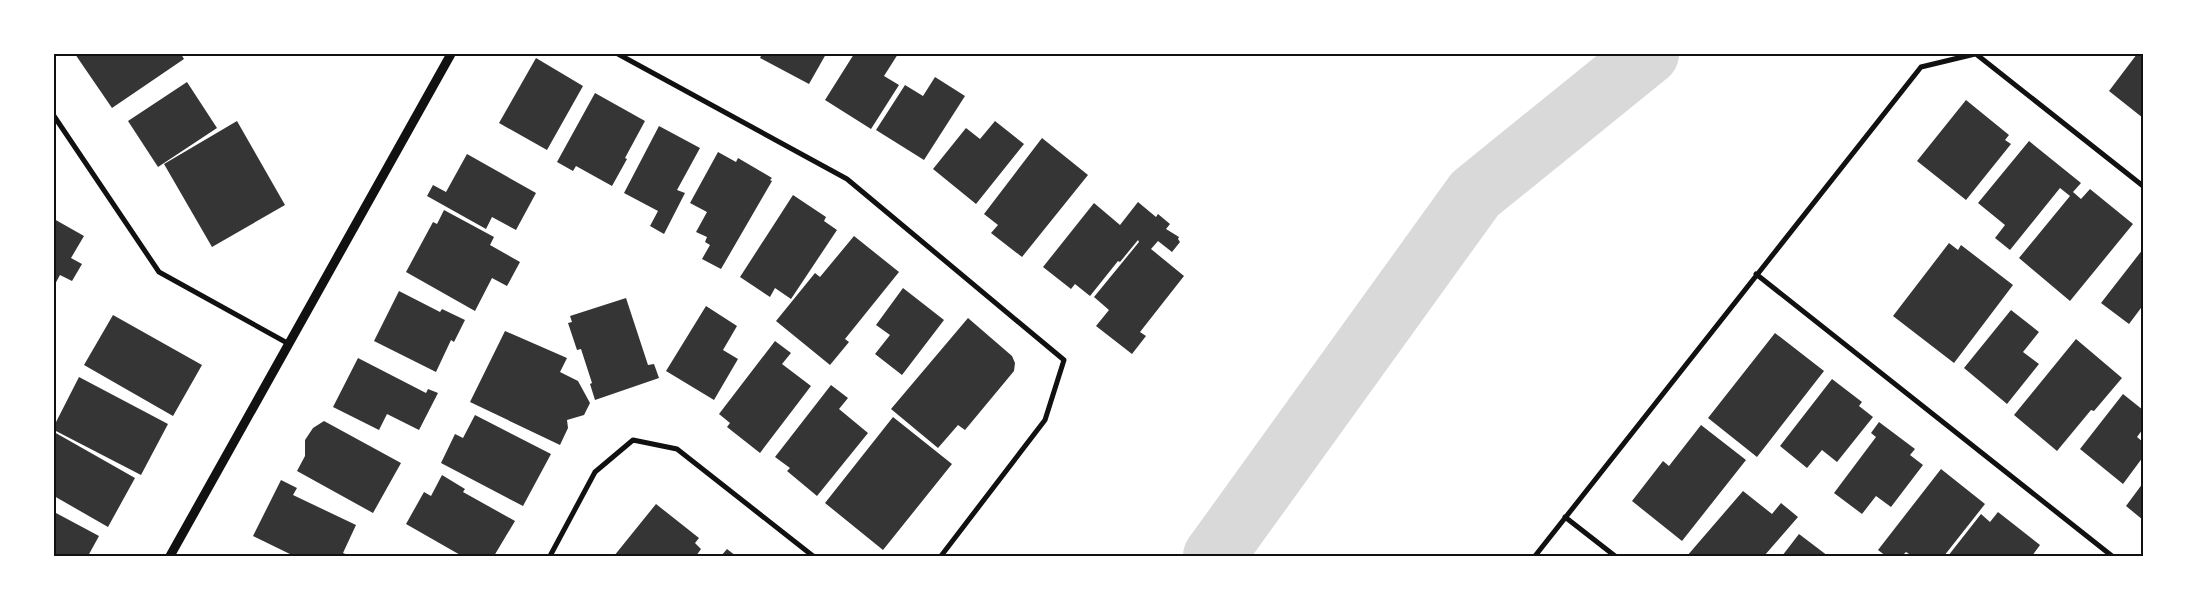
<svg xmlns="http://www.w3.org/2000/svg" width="2197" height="610" font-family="Mulish,sans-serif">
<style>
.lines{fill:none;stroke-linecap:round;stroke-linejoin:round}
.river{stroke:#d9d9d9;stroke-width:62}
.building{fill:#353535}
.minor{stroke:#111;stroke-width:5}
.tertiary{stroke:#111;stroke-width:9}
.neatline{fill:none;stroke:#111;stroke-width:2}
</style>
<rect width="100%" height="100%" fill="#fff"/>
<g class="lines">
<!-- river -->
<path class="river" d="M1214 556 1475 194 1648 54"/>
</g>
<!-- building -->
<path class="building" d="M75 54H181L184 59 112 108Z
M762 54H826L809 84 760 58Z
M854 54H898L884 76 899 85 871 129 825 100Z
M2137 54H2143V118L2109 91Z
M536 58 583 86 547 150 499 123Z
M935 77 965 96 924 160 876 130 905 85 923 96Z
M187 82 217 128 158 167 128 121Z
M595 93 645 121 625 158 627 159 612 186 576 166 573 171 557 162Z
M1966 100 2009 135 2005 140 2011 144 1966 200 1917 161Z
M237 121 285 205 212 247 164 164Z
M995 121 1024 144 976 204 933 169 966 128 980 139Z
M659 126 700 148 677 190 685 193 664 234 650 226 658 211 624 193Z
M1042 138 1088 175 1022 257 991 233 998 225 984 214Z
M2029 141 2081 183 2073 192 2081 199 2090 189 2133 224 2070 301 2019 258 2070 196 2060 188 2010 250 1995 238 2005 225 1978 203Z
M718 152 736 162 738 158 772 178 770 180 772 181 721 269 702 259 710 245 705 242 707 237 696 232 707 212 690 203Z
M467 154 536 193 516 230 492 217 486 229 427 196 433 185 446 192Z
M793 195 826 217 824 221 837 230 791 299 775 288 770 297 740 277Z
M1138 202 1156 217 1158 214 1170 224 1166 229 1179 237 1178 239 1180 242 1172 252 1158 241 1151 249 1184 276 1140 332 1146 336 1132 354 1096 326 1109 310 1094 297 1139 242 1138 240 1120 262 1118 261 1090 296 1075 284 1071 289 1043 267 1094 203 1120 225Z
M444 210 494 237 490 245 520 262 507 286 492 278 475 311 406 272 433 222 437 224Z
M54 219 84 236 71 258 82 264 72 281 60 275 54 286Z
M854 236 899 272 845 339 849 342 830 365 776 321 815 273 820 277Z
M1949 243 1958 250 1961 245 2013 285 1954 363 1893 316Z
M2143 249V310L2141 308 2129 324 2101 303Z
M903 288 944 320 902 375 875 354 890 335 876 325Z
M399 291 440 312 442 309 465 320 454 342 451 340 436 372 374 341Z
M626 298 648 365 654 364 659 378 595 400 590 384 592 383 581 349 577 350 568 323 572 322 570 316Z
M706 306 737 326 723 350 738 359 714 400 666 371Z
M2011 310 2039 332 2023 352 2039 364 2007 404 1964 368Z
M113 315 202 365 173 416 84 365Z
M968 318 1012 356 1015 363 1014 371 965 430 958 425 938 448 891 409Z
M505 331 567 358 560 372 578 381 590 403 584 415 567 420 568 428 560 445 470 402Z
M1775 333 1824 371 1757 457 1708 418Z
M2076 339 2122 378 2094 411 2091 410 2057 451 2014 415Z
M775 341 791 353 782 364 811 386 760 453 727 427 730 423 719 414Z
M358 358 426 393 428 389 438 393 419 430 387 414 379 430 333 407Z
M79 377 168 424 141 475 54 430V426Z
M1832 379 1862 402 1859 406 1873 417 1837 462 1822 450 1807 468 1780 446Z
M831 385 848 398 839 409 868 433 817 496 787 471 790 468 775 457Z
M2123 394 2143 410V429L2137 437 2143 442V457L2123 484 2080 449Z
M475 415 551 454 523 506 441 463 455 434 463 438Z
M893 417 952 464 883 550 825 503Z
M324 421 401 463 373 513 297 471 305 456V440L313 428Z
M1879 422 1915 449 1910 455 1923 465 1891 507 1876 496 1862 514 1834 493 1876 437 1871 433Z
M1701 425 1746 460 1682 541 1632 501 1663 461 1669 466Z
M54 432 135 478 108 527 54 496Z
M1941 469 1985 504 1944 556H1912L1906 552 1902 556H1886L1878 550Z
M442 475 465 489 463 492 515 521 494 556H462L406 524 424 492 431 496Z
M281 480 297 488 293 495 356 525 343 553 350 556H294L253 536Z
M2143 483V520L2126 506Z
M1743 491 1772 514 1781 503 1798 517 1764 556H1687Z
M656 504 699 538 695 543 701 549 696 556H614Z
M1998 512 2040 545 2032 556H1948L1981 514 1990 522Z
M56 513 99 536 88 556H54V517Z
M1799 534 1828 556H1782Z
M727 549 736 556H721Z"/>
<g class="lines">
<!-- minor -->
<path class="minor" d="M618 54 847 179 1064 360 1045 420 941 556
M1976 54 2143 186
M54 116 159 272 289 344
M1756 274 2112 556
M1565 517 1615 556
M550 556 595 472 633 440 677 449 813 556
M1535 556 1921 67 1975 54"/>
<!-- tertiary -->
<path class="tertiary" d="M170 556 451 54"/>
</g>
<!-- border -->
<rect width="2197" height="610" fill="none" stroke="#ffffff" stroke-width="110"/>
<rect x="55" y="55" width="2087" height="500" class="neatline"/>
</svg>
